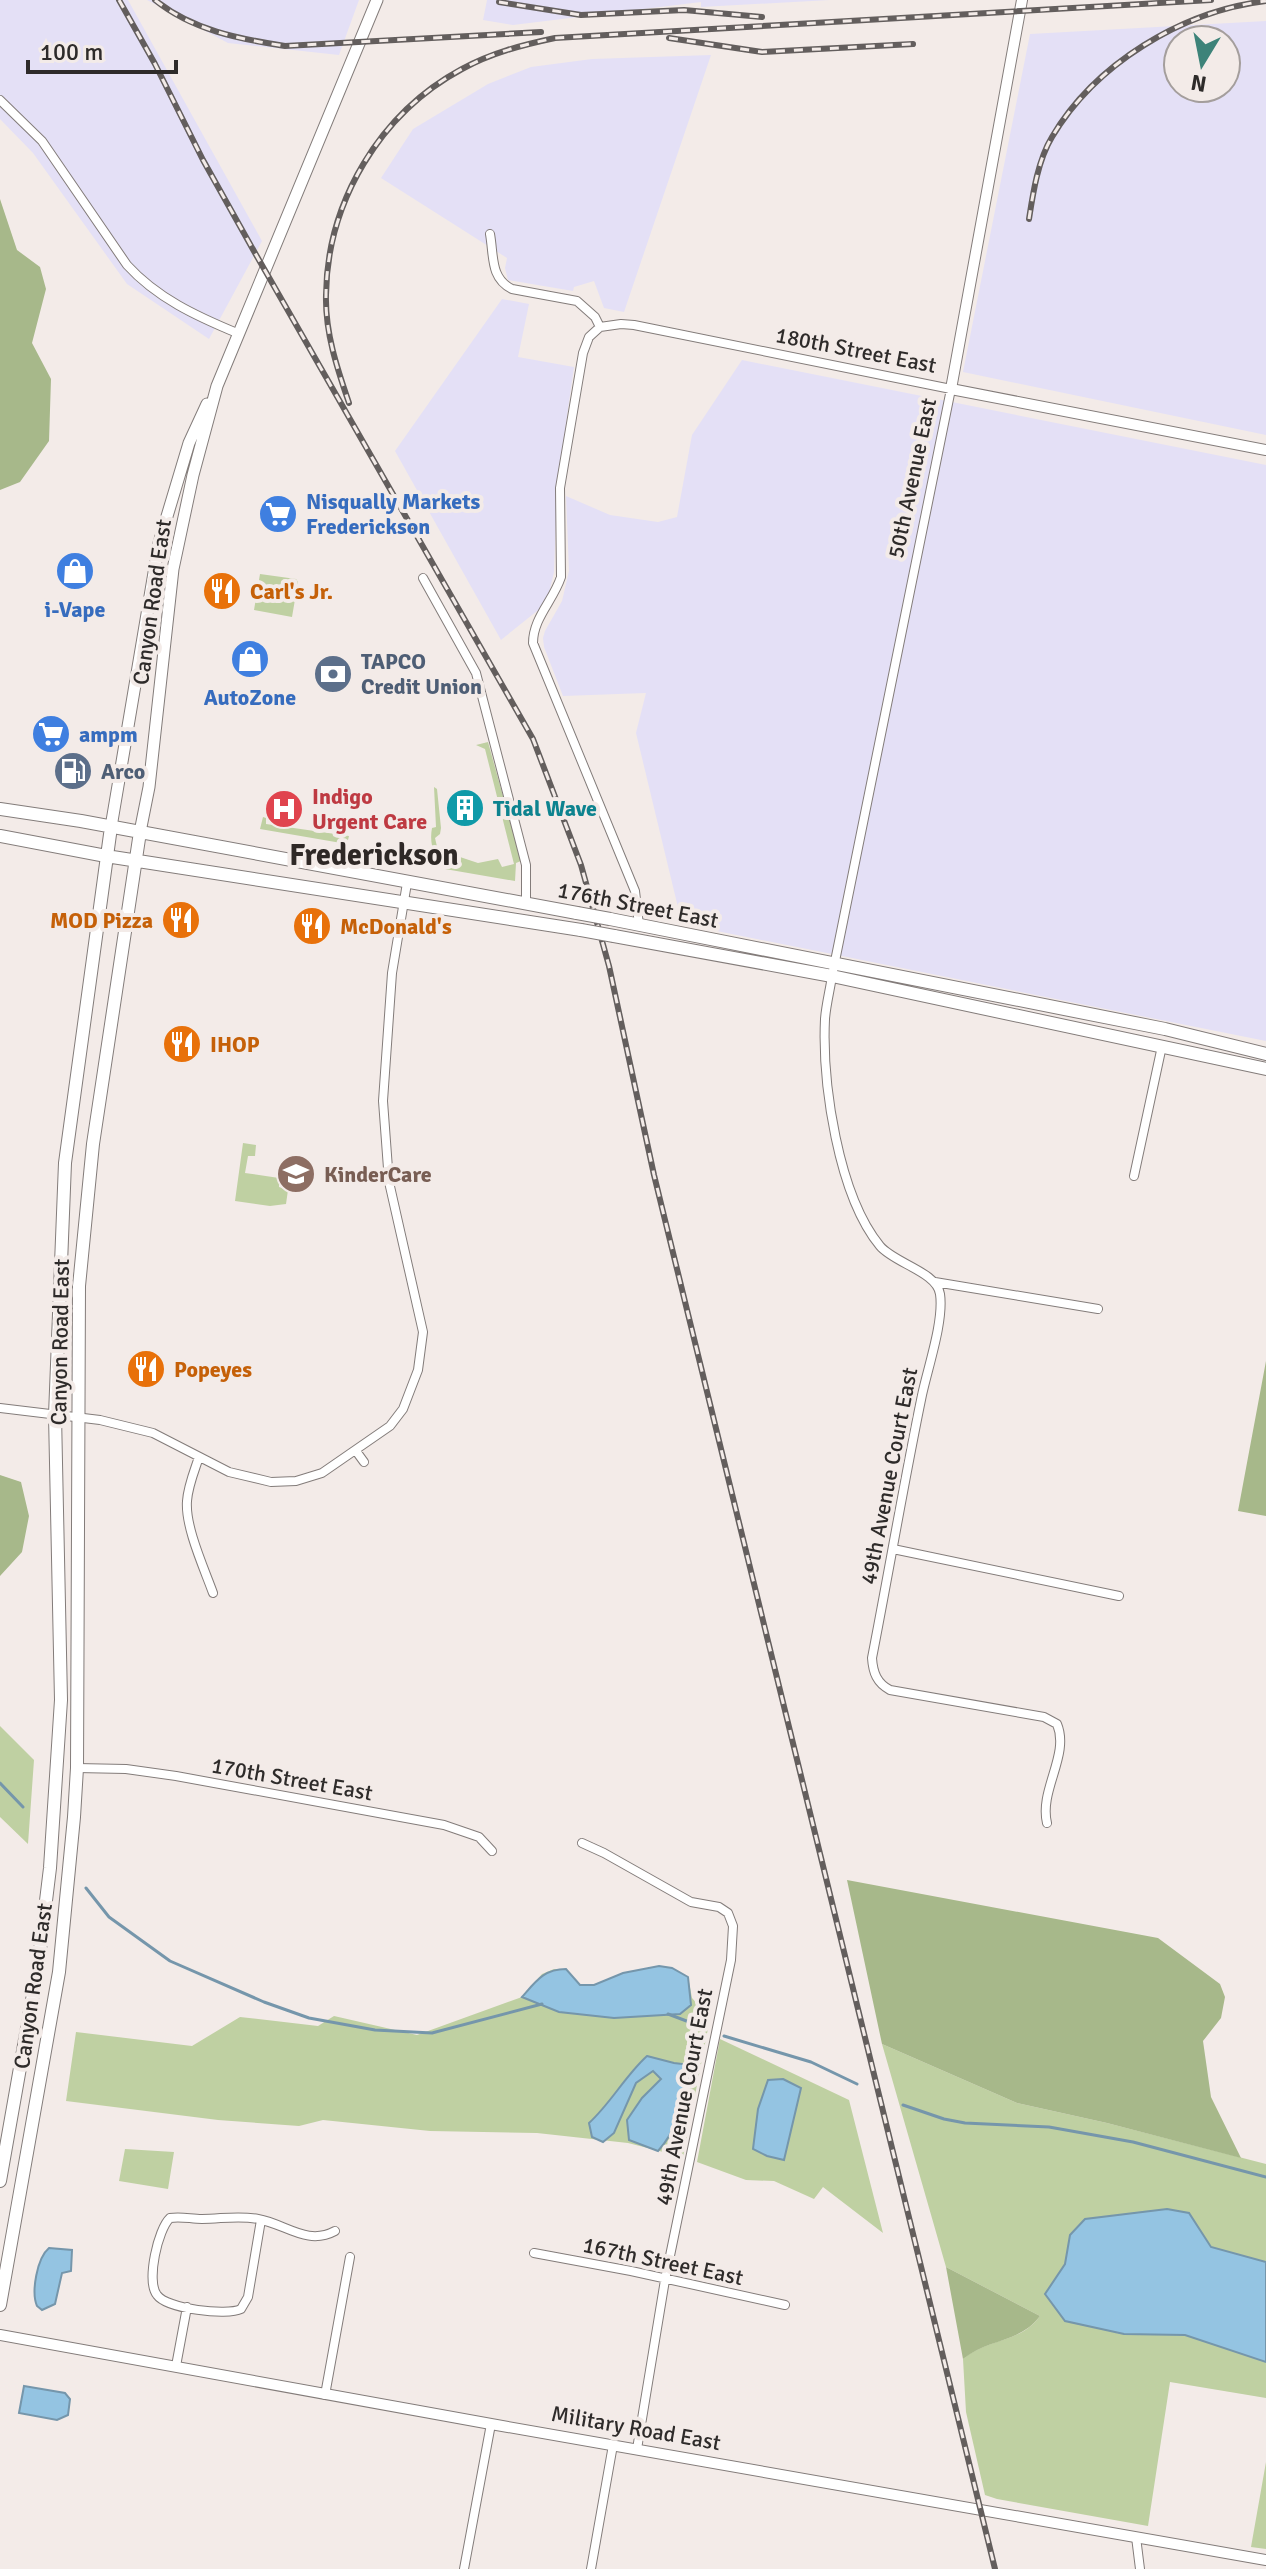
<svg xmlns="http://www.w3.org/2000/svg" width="1266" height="2569" font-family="Signika,sans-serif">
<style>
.industrial{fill:#e4e0f6;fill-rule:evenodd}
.green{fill:#bfd0a2}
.forest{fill:#a7b88a}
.water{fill:#94c4e2;stroke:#7596ab;stroke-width:2}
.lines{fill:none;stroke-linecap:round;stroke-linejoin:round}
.stream{stroke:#7596ab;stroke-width:3}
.minor-casing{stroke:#837c7a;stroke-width:10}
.tertiary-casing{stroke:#837c7a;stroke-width:12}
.secondary-casing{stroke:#837c7a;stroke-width:13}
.primary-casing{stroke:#837c7a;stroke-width:14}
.minor{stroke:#fff;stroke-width:8}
.tertiary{stroke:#fff;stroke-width:10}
.secondary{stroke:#fff;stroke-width:11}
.primary{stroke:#fff;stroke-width:12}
.rail-casing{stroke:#635e5d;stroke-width:6}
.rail{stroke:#f3ebe8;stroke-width:3;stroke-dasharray:9;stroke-linecap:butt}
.primary-bridge-casing{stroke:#837c7a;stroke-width:14;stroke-linecap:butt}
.primary-bridge{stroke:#fff;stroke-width:12}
.labels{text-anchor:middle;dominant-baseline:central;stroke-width:8;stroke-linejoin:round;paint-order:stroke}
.street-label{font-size:22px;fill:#2e2b2a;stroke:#f3ebe8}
.shop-label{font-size:22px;font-weight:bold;fill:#366cbe;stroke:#f3ebe8;text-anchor:start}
.food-label{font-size:22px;font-weight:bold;fill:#c56008;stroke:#f3ebe8;text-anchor:start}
.service-label{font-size:22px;font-weight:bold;fill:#4e5e75;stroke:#f3ebe8;text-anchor:start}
.health-label{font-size:22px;font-weight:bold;fill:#be3a42;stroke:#f3ebe8;text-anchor:start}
.culture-label{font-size:22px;font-weight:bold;fill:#0d838f;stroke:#f3ebe8;text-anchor:start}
.education-label{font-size:22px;font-weight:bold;fill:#785e54;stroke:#f3ebe8;text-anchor:start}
.district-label{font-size:30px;font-weight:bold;fill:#2e2826;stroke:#f3ebe8}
</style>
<rect width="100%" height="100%" fill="#f3ebe8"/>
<!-- industrial -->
<path class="industrial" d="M0 0H128L262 241 209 339 127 284 33 153 0 119Z
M147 0H359L339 55 228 43Z
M487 0H830L701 7V2L513 25 483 20Z
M1266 21V435L963 372 1030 34ZM1178 40H1226V88H1178Z
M711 55 624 312 604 308 594 281 574 287 573 291 508 280 505 268 507 258 381 178 413 129 488 84 531 67 592 59Z
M502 299 529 304 518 357 574 367 557 486 554 572 549 593 542 607 501 640 395 451Z
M742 360 1266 465V1041L682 924 636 733 646 693 563 696 544 647 543 638 545 631 562 601 569 571 566 496 610 515 658 522 677 517 692 435Z"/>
<!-- green -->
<path class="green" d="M260 574 296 579 298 582 292 617 254 610Z
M488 742 521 861 516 863 515 881 445 869C434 857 429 844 432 828L436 827 434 787 437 789 441 828 440 834 435 838 439 855 448 853 478 863 498 859 502 867 514 864 485 749 476 745Z
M263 817 266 818V824L349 836 347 844 260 829Z
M243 1143 256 1145 255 1156H248L245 1173 279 1178V1187L288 1190 286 1204 270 1206 235 1201Z
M0 1726 34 1760 28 1844 0 1817Z
M659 1966 672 1968 688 1977 692 1998 710 2018 683 2157 628 2143 537 2133 430 2131 323 2120 299 2126 218 2120 66 2101 76 2032 192 2046 240 2017 318 2026 334 2016 417 2035 522 1997 542 1974 554 1969H566L580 1986 594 1985 623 1973Z
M720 2039 849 2100 883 2233 823 2187 814 2199 774 2181 746 2180 697 2162Z
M882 2044 1017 2103 1107 2123 1266 2164V2398L1170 2382 1148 2526 997 2499 985 2495 966 2412 963 2359C988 2338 1021 2343 1040 2316L946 2267Z
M125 2149 174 2152 168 2189 119 2181Z
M1266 2462V2549L1251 2547Z"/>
<!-- forest -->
<path class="forest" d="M0 199 17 250 40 267 46 289 32 343 51 379 49 441 20 482 0 490Z
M1266 1361V1516L1238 1511Z
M0 1475 21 1482 29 1516 22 1552 0 1576Z
M847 1880 1158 1938 1220 1984 1225 1997 1221 2018 1203 2041 1211 2097 1241 2158 1107 2123 1017 2103 882 2044Z
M946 2267 1040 2316C1020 2343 989 2338 963 2359Z"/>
<!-- water -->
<path class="water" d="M659 1966 672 1968 688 1977 691 2005 680 2014 614 2018 559 2012 522 1997C536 1981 544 1969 566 1969L580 1985H594L623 1973Z
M647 2056 674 2063 691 2065C687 2095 679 2128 658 2151L629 2140 627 2120 642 2098 661 2079 653 2071 636 2083 614 2133 603 2142 592 2137 589 2123C611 2103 625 2076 647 2056Z
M783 2079 801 2088 784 2160 767 2156 753 2149 758 2109 768 2080Z
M1167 2209 1189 2213 1211 2247 1266 2262V2362L1185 2335 1124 2334 1065 2321 1045 2294 1065 2264 1070 2235 1085 2219Z
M49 2248 72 2250 71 2271 62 2273 55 2304 42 2310 37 2306C31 2292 37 2258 49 2248Z
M24 2386 65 2393 70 2399 68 2415 57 2420 19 2413Z"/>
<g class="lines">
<!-- stream -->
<path class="stream" d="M0 1783 23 1807
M86 1888 109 1917 170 1961 264 2002 309 2018 375 2030 432 2033 542 2004
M668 2014 705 2028
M724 2036 811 2062 857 2084
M903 2105 944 2119 965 2123 1049 2127 1133 2142 1266 2177"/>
<defs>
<path id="minor" d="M0 100 42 141 127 265C157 298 196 316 237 333
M490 234C494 256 490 278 512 289L577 301 595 317 600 327
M600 327 621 324 634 325 951 389 832 976C830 990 826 1005 825 1019 822 1083 838 1195 880 1246 894 1263 937 1272 940 1294 944 1321 928 1367 922 1395 904 1482 889 1571 872 1658 873 1673 877 1683 890 1690L1044 1717 1057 1724C1070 1755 1039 1790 1047 1823
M600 327 589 337 583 353 560 488 561 577C553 601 533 618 533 643L635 891 639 925
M423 578 476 673 526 865V903
M1134 1176 1162 1046
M935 1282 1098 1309
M0 1408 100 1420 153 1433 229 1472 271 1482 296 1481 322 1473 390 1426 403 1409 418 1370 423 1332 389 1182 383 1101 392 973 407 883
M356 1451 364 1462
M199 1457C194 1472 188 1486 187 1501 185 1527 204 1568 213 1593
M893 1549 1119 1596
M77 1768 126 1769 176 1776 444 1825 479 1837 492 1851
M582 1843 604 1853 691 1902 719 1907 728 1913 733 1926 731 1960 665 2280 637 2449
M261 2220 248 2297 241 2309C227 2316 167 2309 157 2295 146 2281 158 2229 170 2218 181 2216 191 2219 202 2219 221 2219 238 2215 258 2219 286 2224 307 2246 335 2231
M534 2253 631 2271 785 2305
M176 2366 187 2307
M325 2395 350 2257
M1136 2537 1140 2569
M464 2569 491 2424
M591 2569 613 2445"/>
<path id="tertiary" d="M1022 0 951 389 1266 450
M0 2335 491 2424 1266 2560"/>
<path id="secondary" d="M111 827 159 543 189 443 207 404
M140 832 149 787 173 569 193 475 217 386 377 0"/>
<path id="primary" d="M0 809 81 821 577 913
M0 836 106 856 581 930
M610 919 1165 1029 1266 1054
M614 936 832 976 1266 1069
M0 2181 38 1966 50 1868 61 1700 55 1415 65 1163 111 827
M0 2305 59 1972 74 1817 77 1768 79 1286 93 1144 140 832"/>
</defs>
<!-- minor casing -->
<use href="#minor" class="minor-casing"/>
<!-- tertiary casing -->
<use href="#tertiary" class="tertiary-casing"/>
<!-- secondary casing -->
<use href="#secondary" class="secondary-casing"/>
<!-- primary casing -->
<use href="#primary" class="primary-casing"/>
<!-- minor -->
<use href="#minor" class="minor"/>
<!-- tertiary -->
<use href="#tertiary" class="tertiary"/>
<!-- secondary -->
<use href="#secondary" class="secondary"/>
<!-- primary -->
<use href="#primary" class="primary"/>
<defs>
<path id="rail" d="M119 0 155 64 203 160 255 253 533 739 581 865 609 966 654 1175 995 2569
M155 0C192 30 239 39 285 46L541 32
M499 2 581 15 684 10 762 17
M669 38 762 52 913 44
M1029 219C1033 193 1038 160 1052 137 1095 64 1182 11 1266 1
M349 403C337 368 325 332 326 295 327 202 380 113 462 69 491 53 522 45 555 38L1211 0"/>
</defs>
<!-- rail casing -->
<use href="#rail" class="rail-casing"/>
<!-- rail -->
<use href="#rail" class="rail"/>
<defs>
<path id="primary-bridge" d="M577 913 610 919
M581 930 614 936"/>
</defs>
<!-- primary-bridge casing -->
<use href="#primary-bridge" class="primary-bridge-casing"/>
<!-- primary-bridge -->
<use href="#primary-bridge" class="primary-bridge"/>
</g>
<!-- icons -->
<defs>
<symbol id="supermarket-disc" viewBox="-11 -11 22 22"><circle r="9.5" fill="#3f7fe0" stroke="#f3ebe8"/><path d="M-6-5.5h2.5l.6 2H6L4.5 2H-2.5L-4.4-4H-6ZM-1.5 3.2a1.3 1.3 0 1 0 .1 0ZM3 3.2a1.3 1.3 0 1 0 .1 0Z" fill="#fff"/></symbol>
<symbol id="shop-disc" viewBox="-11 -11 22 22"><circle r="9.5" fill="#3f7fe0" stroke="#f3ebe8"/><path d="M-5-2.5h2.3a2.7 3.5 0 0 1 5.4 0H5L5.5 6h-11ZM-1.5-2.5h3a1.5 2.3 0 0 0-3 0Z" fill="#fff"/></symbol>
<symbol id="restaurant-disc" viewBox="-11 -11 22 22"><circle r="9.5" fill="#e8710a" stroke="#f3ebe8"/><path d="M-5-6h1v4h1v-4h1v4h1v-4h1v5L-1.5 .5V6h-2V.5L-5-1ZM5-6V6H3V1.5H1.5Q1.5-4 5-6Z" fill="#fff"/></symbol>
<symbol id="bank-disc" viewBox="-11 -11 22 22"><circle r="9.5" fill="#5c6f8a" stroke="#f3ebe8"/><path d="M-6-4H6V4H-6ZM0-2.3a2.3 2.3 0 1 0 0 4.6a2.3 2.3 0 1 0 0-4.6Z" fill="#fff"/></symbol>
<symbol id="fuel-disc" viewBox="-11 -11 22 22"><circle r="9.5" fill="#5c6f8a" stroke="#f3ebe8"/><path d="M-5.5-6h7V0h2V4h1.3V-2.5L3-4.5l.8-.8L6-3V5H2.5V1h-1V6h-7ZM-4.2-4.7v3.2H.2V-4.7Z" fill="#fff"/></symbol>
<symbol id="building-disc" viewBox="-11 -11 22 22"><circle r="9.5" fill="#0f9aa8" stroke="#f3ebe8"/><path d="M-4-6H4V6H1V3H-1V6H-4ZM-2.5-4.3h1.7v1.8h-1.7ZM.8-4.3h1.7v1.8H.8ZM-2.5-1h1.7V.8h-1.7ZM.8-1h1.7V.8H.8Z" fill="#fff"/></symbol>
<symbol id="hospital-disc" viewBox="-11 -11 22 22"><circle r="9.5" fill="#e0444e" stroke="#f3ebe8"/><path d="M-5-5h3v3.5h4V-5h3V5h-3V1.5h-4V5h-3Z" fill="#fff"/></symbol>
<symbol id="school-disc" viewBox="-11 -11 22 22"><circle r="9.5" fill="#8d6e63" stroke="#f3ebe8"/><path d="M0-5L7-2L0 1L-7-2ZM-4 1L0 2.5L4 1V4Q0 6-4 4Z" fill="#fff"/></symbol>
</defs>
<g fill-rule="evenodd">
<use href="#supermarket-disc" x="256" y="492" width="44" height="44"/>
<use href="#shop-disc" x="53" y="549" width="44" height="44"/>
<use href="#restaurant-disc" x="200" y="569" width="44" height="44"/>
<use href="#shop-disc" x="228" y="637" width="44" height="44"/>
<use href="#bank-disc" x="311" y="652" width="44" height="44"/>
<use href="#supermarket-disc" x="29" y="712" width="44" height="44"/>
<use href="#fuel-disc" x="51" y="749" width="44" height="44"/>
<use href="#building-disc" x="443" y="786" width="44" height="44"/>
<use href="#hospital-disc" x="262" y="787" width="44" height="44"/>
<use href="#restaurant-disc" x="159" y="898" width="44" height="44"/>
<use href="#restaurant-disc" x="290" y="904" width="44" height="44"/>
<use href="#restaurant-disc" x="160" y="1022" width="44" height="44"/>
<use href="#school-disc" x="274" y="1152" width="44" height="44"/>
<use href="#restaurant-disc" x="124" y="1347" width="44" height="44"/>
</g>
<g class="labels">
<!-- street labels -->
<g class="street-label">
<text transform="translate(856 350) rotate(11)">180th Street East</text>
<text transform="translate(912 478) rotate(-78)">50th Avenue East</text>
<text transform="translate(152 602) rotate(-82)">Canyon Road East</text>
<text transform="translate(638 905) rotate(11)">176th Street East</text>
<text transform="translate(60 1342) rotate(-89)">Canyon Road East</text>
<text transform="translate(889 1476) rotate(-79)">49th Avenue Court East</text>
<text transform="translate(292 1779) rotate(10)">170th Street East</text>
<text transform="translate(33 1986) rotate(-82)">Canyon Road East</text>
<text transform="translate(684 2097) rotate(-79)">49th Avenue Court East</text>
<text transform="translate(663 2261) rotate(12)">167th Street East</text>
<text transform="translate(636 2428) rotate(10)">Military Road East</text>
</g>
<!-- shop labels -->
<g class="shop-label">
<text x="306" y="501">Nisqually Markets<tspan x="306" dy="25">Frederickson</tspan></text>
<text x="75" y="609" text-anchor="middle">i-Vape</text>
<text x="250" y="697" text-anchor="middle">AutoZone</text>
<text x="79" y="734">ampm</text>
</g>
<!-- food labels -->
<g class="food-label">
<text x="250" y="591">Carl's Jr.</text>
<text x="153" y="920" text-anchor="end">MOD Pizza</text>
<text x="340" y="926">McDonald's</text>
<text x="210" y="1044">IHOP</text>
<text x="174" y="1369">Popeyes</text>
</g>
<!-- service labels -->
<g class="service-label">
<text x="361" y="661">TAPCO<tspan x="361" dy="25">Credit Union</tspan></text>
<text x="101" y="771">Arco</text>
</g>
<!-- health labels -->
<g class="health-label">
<text x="312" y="796">Indigo<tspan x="312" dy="25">Urgent Care</tspan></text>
</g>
<!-- culture labels -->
<g class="culture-label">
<text x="493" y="808">Tidal Wave</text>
</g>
<!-- education labels -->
<g class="education-label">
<text x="324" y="1174">KinderCare</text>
</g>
<!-- district labels -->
<g class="district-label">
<text x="374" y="855">Frederickson</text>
</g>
</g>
<!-- north arrow -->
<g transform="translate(1202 64) rotate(190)"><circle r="38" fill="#f3ebe8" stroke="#a49e9c" stroke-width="2"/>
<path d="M0-6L14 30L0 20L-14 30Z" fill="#3d8379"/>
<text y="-12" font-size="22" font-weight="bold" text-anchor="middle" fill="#2e2b2a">N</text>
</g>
<!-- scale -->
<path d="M28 60v12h148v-12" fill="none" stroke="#2e2b2a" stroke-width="4"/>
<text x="40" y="60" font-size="24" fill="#2e2b2a" stroke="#f3ebe8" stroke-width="6" paint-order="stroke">100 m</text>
</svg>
